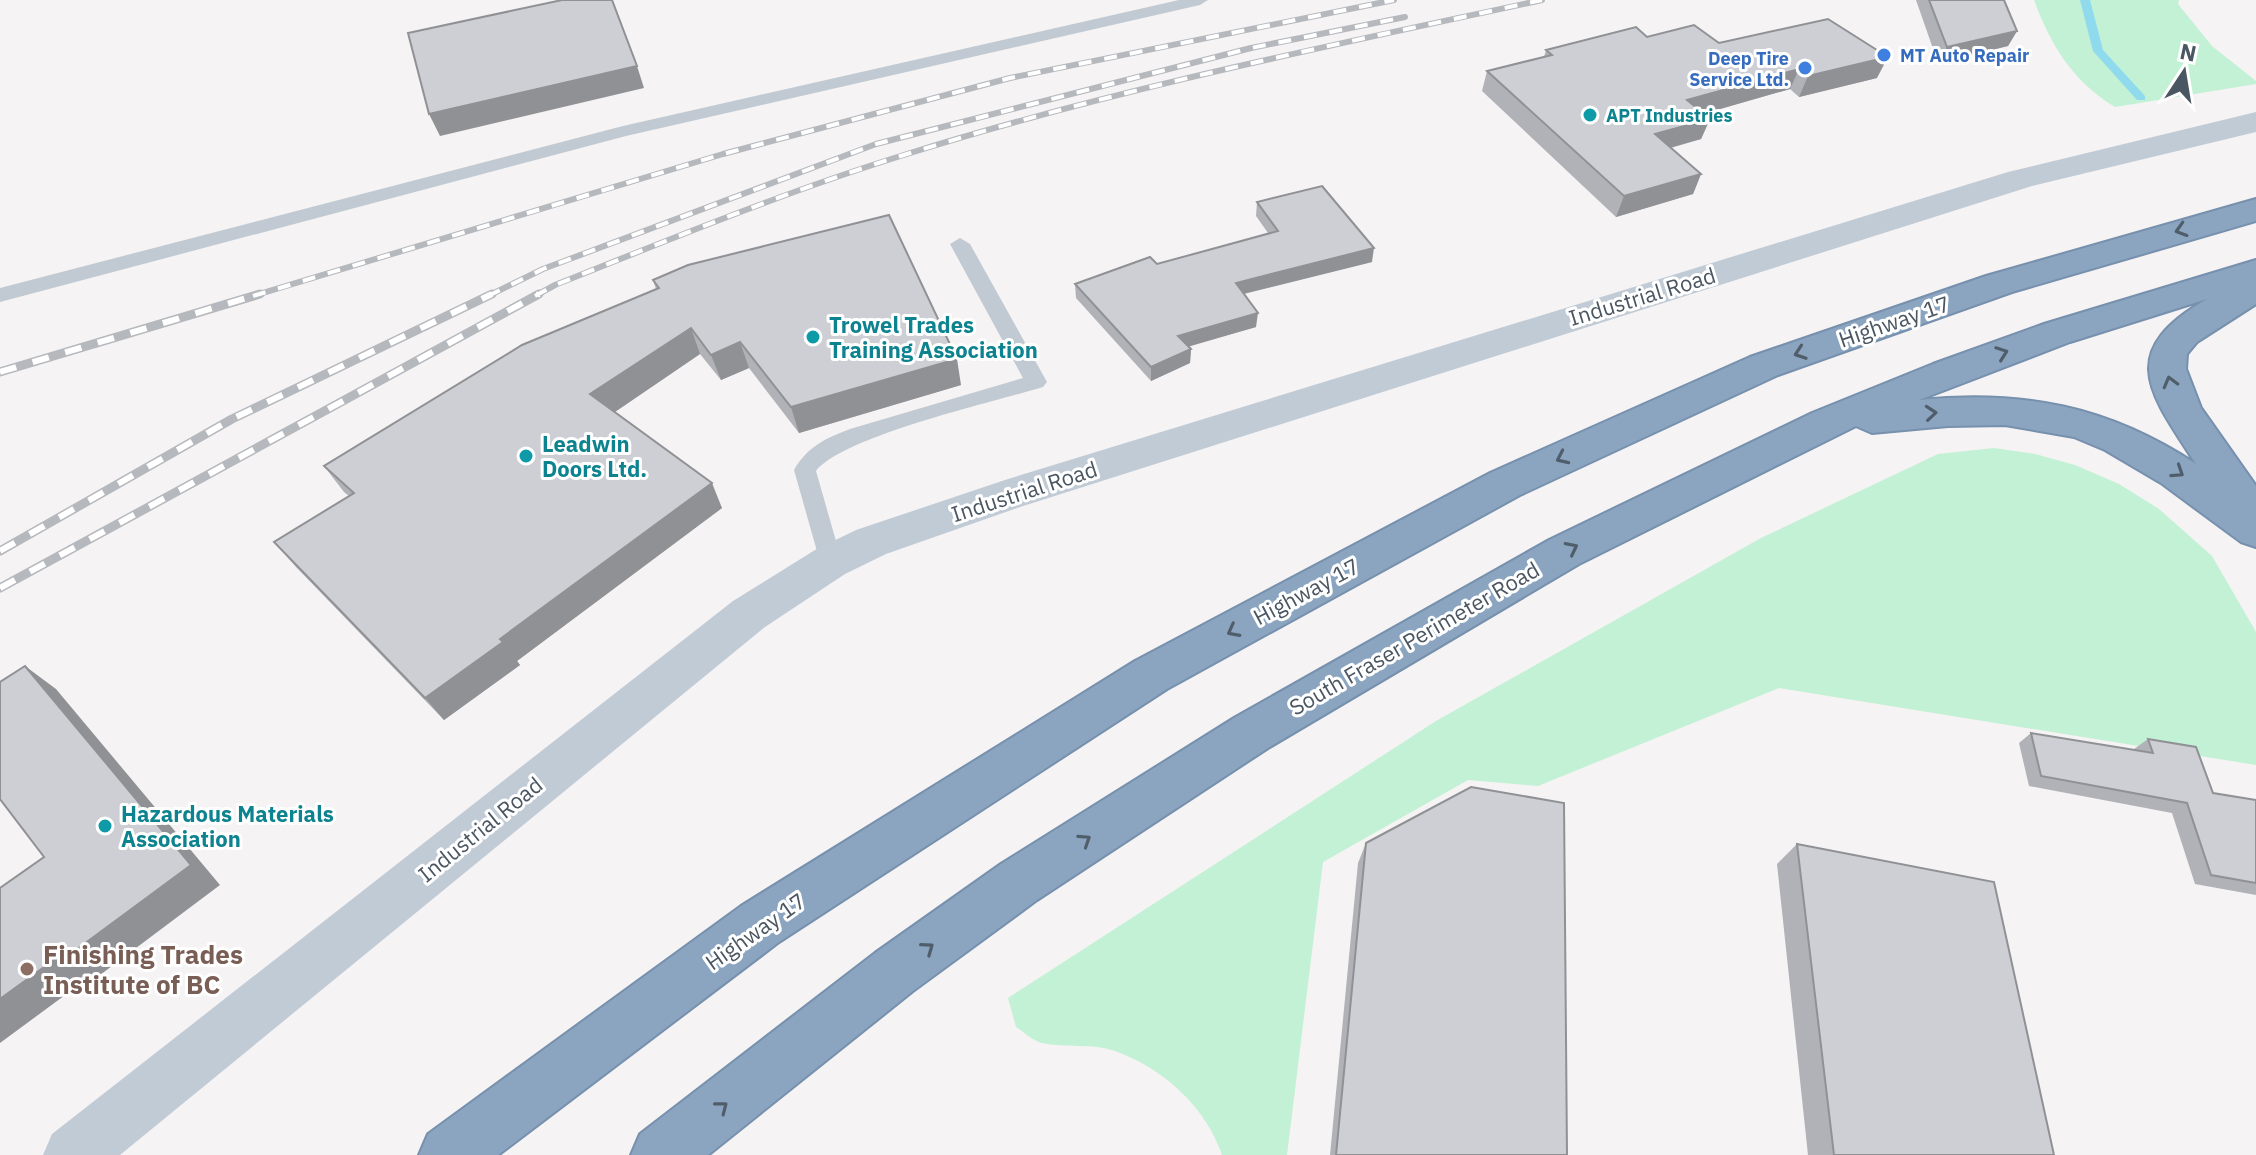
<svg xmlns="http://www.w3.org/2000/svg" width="2256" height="1155" font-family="'IBM Plex Sans',sans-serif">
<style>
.green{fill:#c3f1d5}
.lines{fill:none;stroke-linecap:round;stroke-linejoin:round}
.stream{fill:#90daee;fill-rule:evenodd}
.highway-casing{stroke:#7690ad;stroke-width:4}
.lane{fill:#c1cad2;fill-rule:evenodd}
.secondary{fill:#c1cbd6;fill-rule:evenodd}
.highway{fill:#8ba5c1;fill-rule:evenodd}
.rail-far1-casing{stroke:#b5b8bd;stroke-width:6}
.rail-casing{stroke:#b5b8bd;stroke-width:9}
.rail-far1{stroke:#fff;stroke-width:4;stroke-dasharray:13;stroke-linecap:butt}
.rail{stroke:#fff;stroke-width:6;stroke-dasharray:17;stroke-linecap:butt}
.wall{fill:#b0b2b7}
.shaded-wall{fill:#909195}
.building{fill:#cdcfd5;stroke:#909195;stroke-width:2}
.oneway{stroke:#505e6b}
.shop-dot{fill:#3f7fe0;stroke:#fff;stroke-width:3}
.culture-dot{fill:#0f9aa8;stroke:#fff;stroke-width:3}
.education-dot{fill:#8d6e63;stroke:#fff;stroke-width:3}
.labels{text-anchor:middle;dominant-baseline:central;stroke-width:6;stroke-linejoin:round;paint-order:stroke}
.far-shop-label{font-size:18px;font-weight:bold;fill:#366cbe;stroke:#fff;text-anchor:start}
.far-culture-label{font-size:18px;font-weight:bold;fill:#0d838f;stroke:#fff;text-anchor:start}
.street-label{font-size:22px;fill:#4a5661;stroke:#fff}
.culture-label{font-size:22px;font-weight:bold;fill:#0d838f;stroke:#fff;text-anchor:start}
.near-education-label{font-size:26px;font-weight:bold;fill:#785e54;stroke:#fff;text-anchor:start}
</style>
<rect width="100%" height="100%" fill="#f5f3f3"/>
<!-- green -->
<path class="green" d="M2034 0H2179L2178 4 2212 46 2256 81V84L2115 107C2073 82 2050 44 2034 0Z
M1994 448 2035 454 2075 465 2119 484 2159 509 2212 556 2256 632V765L1779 688 1538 786 1468 780 1323 862 1287 1155H1222C1206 1107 1163 1068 1115 1051 1092 1043 1066 1048 1042 1043 1033 1041 1024 1032 1016 1027L1008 998 1436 721 1761 538 1938 454Z"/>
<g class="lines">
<!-- stream -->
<path class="stream" d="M2080 0H2090L2103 50 2145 96V100H2137L2093 51Z"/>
<defs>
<path id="highway" d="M2256 199V221L2012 292 1778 375 1520 495 1167 689 779 942 498 1155H419L428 1134 741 906 1135 661 1490 473 1750 357 1986 276Z
M2256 260V304L2197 342 2187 354 2186 369 2201 408 2256 486V547L2241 542 2161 483 2105 450 2074 437 2005 425 1948 426 1872 433 1856 426 1579 564 1268 748 1037 900 913 991 708 1155H631L640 1134 875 953 1001 864 1234 718 1549 540 1812 413 1933 364 2044 324ZM2207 299C2115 352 2149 392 2196 464 2108 406 2023 390 1919 400L2070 342Z"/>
</defs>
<!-- highway casing -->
<use href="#highway" class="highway-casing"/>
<!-- lane -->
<path class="lane" d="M1179 0H1208L1200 5 626 136 0 302V288L623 126Z
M960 238 970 244 1047 382 1043 387C994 402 844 436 816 471L842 562 838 569 830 571 822 569 794 470C807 447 826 438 850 429L1023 378 950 244Z"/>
<!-- secondary -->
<path class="secondary" d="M2256 112V132L2032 186 1020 507 886 554 845 574 765 627 120 1155H43L52 1134 733 601 815 550 856 530 1005 480 2008 172Z"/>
<!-- highway -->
<use href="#highway" class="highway"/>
<defs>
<path id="rail-far1" d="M253 296 723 154 1010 78 1394 0
M488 296 543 269 876 144 1251 48 1405 17
M535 296 555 285C671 239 787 191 907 154 1115 89 1329 46 1542 0"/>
<path id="rail" d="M0 372 260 294
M0 551 232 419 492 294
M0 588 539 294"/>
</defs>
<!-- rail-far1 casing -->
<use href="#rail-far1" class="rail-far1-casing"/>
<!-- rail casing -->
<use href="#rail" class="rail-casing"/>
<!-- rail-far1 -->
<use href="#rail-far1" class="rail-far1"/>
<!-- rail -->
<use href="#rail" class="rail"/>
</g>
<!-- wall -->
<path class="wall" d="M1916 0H2004L2017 31 2008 46 1938 63Z
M1647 37 1719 43 1877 78 1799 97 1790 89 1703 114 1710 119 1701 139 1671 148 1701 174 1693 194 1616 217 1482 91 1487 71 1544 57 1546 50Z
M1257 202 1372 262 1244 294 1256 327 1188 346 1191 349 1190 363 1151 381 1076 298 1075 284 1157 264 1268 233 1256 216Z
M653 280 961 385 799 433 749 368 721 380 700 354 615 412 722 508 517 661 520 665 444 720 296 567 274 542 349 496 344 492 324 466 656 289Z
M2031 733 2135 750 2134 749 2148 739 2213 793 2256 800V895L2195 884 2172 813 2029 786 2019 743Z
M1366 843 1567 1155H1330L1358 863Z
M1797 844 2054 1155H1808L1777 864Z"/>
<!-- shaded-wall -->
<path class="shaded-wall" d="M2017 31 2008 46 1938 63 1947 47Z
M1888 57 1877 78 1799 97 1808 76Z
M637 66 644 88 440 136 429 114Z
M1799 69 1790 89 1678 121 1687 100Z
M1710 119 1701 139 1647 154 1655 134Z
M1701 174 1693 194 1616 217 1624 196Z
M1374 248 1372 262 1234 296 1236 283Z
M1258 313 1256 327 1177 350 1178 336Z
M691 328 700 354 603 420 590 394Z
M740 342 749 368 721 380 711 355Z
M1191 349 1190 363 1151 381V367Z
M957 359 961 385 799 433 791 407Z
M712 483 722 508 517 661 520 665 444 720 425 698 500 639Z
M25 666 56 689 220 885 96 978 91 976 0 1043V999L58 957Z"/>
<!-- building -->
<path class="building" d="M562 0H612L637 66 429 114 408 33Z
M1929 0H2004L2017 31 1947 47Z
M1828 19 1888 57 1808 76 1799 69 1687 100 1710 119 1655 134 1701 174 1624 196 1487 71 1552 55 1546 50 1636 27 1647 37 1694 25 1719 43Z
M1322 186 1374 248 1236 283 1258 313 1178 336 1191 349 1151 367 1075 284 1150 257 1157 264 1278 231 1257 202Z
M889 215 957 359 791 407 740 342 711 355 691 328 590 394 712 483 500 639 503 642 425 698 274 542 354 493 324 466 522 345 659 288 653 280 688 265Z
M25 666 191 865 61 961 58 957 0 999V888L44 857 0 799V682Z
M2031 733 2153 753 2148 739 2196 747 2213 793 2256 800V883L2211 875 2187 803 2041 776Z
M1471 787 1564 803 1567 1155H1336L1366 843Z
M1797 844 1994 882 2054 1155H1834Z"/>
<!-- one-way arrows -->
<defs><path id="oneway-chevron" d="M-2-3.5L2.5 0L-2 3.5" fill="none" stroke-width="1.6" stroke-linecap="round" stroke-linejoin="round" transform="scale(2)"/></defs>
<g class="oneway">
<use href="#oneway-chevron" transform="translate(2181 230) rotate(163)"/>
<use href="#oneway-chevron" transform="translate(1800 353) rotate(161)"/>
<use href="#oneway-chevron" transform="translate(2002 353) rotate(-20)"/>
<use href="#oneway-chevron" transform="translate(2170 382) rotate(-105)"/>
<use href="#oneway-chevron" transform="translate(1931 413) rotate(-5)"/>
<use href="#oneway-chevron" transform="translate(1562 458) rotate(155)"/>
<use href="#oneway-chevron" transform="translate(2178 472) rotate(33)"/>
<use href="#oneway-chevron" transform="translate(1572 548) rotate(-27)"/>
<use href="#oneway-chevron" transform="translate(1233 631) rotate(152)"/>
<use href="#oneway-chevron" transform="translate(1085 840) rotate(-33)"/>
<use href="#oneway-chevron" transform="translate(928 948) rotate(-36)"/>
<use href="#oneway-chevron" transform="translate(722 1107) rotate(-38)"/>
</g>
<!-- markers -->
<g class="shop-dot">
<circle cx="1884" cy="55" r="8"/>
<circle cx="1805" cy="68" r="8"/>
</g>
<g class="culture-dot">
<circle cx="1590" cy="115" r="8"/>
<circle cx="813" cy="337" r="8"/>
<circle cx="526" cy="456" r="8"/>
<circle cx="105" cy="826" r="8"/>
</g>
<circle class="education-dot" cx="27" cy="969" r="8"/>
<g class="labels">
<!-- far-shop labels -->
<g class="far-shop-label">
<text x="1900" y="55">MT Auto Repair</text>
<text x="1789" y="58" text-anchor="end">Deep Tire<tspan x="1789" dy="21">Service Ltd.</tspan></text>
</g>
<!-- far-culture labels -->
<g class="far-culture-label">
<text x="1606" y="115">APT Industries</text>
</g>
<!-- street labels -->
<g class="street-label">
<text transform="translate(1642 296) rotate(-17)">Industrial Road</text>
<text transform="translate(1894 321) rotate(-19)">Highway 17</text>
<text transform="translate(1024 491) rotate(-18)">Industrial Road</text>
<text transform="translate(1306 591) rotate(-28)">Highway 17</text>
<text transform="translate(1414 638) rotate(-30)">South Fraser Perimeter Road</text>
<text transform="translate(480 829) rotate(-39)">Industrial Road</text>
<text transform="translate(755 931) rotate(-35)">Highway 17</text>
</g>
<!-- culture labels -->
<g class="culture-label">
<text x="829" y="324">Trowel Trades<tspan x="829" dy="25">Training Association</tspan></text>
<text x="542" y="443">Leadwin<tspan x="542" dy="25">Doors Ltd.</tspan></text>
<text x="121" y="813">Hazardous Materials<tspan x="121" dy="25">Association</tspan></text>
</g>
<!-- near-education labels -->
<g class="near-education-label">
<text x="43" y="954">Finishing Trades<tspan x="43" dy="30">Institute of BC</tspan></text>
</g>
</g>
<!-- north arrow -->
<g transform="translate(2184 72) rotate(12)" stroke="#ffffff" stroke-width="6" paint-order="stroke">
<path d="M0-6L14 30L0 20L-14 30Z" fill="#4a5661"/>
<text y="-12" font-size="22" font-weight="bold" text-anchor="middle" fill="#4a5661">N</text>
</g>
</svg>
